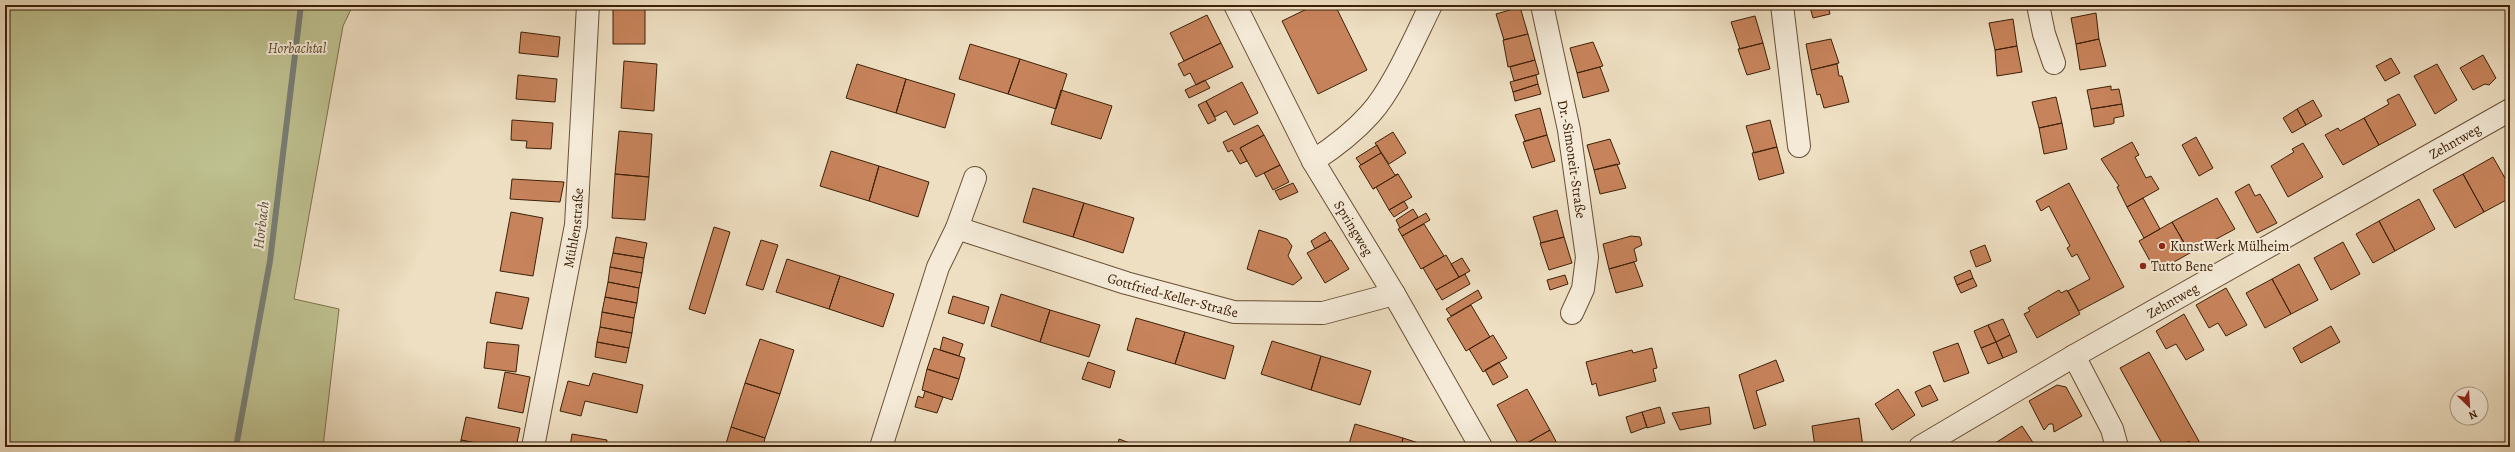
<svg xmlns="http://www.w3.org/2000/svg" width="2515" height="452" font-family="Alegreya,serif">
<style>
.green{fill:#bec08f;stroke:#7e704c}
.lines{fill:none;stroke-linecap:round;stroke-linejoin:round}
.stream{stroke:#787d75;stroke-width:6}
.building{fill:#c7835b;stroke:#3e2108}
.minor-casing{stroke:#6a5036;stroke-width:24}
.tertiary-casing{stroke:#6a5036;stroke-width:24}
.minor{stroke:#f4ead7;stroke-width:22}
.tertiary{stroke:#f4ead7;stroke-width:22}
.poi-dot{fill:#8f2418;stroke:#f4ead7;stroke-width:1.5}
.labels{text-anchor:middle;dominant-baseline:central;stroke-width:4;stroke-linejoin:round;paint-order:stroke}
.park-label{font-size:14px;font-style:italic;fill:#5e492a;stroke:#f4ead7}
.street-label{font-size:14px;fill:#3e2108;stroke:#f4ead7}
.poi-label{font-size:14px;fill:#3e2108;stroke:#f4ead7;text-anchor:start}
.water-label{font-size:15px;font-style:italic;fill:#5b4f3f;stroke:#f4ead7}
</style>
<rect width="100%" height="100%" fill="#eedfc2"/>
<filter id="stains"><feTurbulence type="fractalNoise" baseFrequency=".005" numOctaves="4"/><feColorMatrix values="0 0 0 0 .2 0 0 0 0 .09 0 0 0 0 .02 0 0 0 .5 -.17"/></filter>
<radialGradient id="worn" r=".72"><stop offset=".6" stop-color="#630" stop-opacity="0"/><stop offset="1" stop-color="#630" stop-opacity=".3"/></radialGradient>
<!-- green -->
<path class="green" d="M5 5H353L343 26 294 299 339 309 323 447H5Z"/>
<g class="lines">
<!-- stream -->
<path class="stream" d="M236 447 270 261 301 5"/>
</g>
<!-- building -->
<path class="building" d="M849 5H885V6L849 8Z
M1169 5H1181L1171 9Z
M1315 5H1335L1367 70 1318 94 1282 21Z
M1813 5H1828L1830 14 1813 18 1810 7Z
M645 7V44H613V8Z
M1520 7 1528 34 1504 40 1496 14Z
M2096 13 2099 39 2076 44 2071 18Z
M1207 15 1221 43 1184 61 1170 33Z
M1755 16 1763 43 1740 49 1731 22Z
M2013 19 2017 46 1995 50 1989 23Z
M521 32 560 37 558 57 519 53Z
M1528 34 1535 60 1508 67 1503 40Z
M2510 35V46L2505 38Z
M1831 39 1839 63 1811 70 1806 44Z
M2099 39 2106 66 2080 70 2076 44Z
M1593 42 1603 66 1577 73 1570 48Z
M1221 43 1233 67 1196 85 1190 73 1184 76 1178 64Z
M1763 43 1770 69 1747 75 1738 49Z
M970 44 1020 59 1008 94 959 79Z
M2017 46 2022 72 1997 76 1995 50Z
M2483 55 2496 78 2489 85 2485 84 2473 90 2460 68Z
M2391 58 2400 73 2385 81 2376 66Z
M1020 59 1067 74 1056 109 1008 94Z
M1535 60 1539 74 1514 81 1510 67Z
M624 61 657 64 654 111 621 108Z
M857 64 906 79 896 113 846 98Z
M1837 64 1839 76H1842L1849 102 1824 108 1820 94 1817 95 1811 70Z
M2437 64 2457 100 2435 114 2414 76Z
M1600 67 1609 91 1583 98 1577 73Z
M518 75 557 79 555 102 516 99Z
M1536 75 1538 84 1513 92 1510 82Z
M906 79 955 94 945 128 896 113Z
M1205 80 1210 88 1189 98 1185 90Z
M1242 82 1258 113 1234 125 1226 111 1215 117 1206 101Z
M1538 84 1541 94 1515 101 1513 92Z
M2111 86V90L2119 89 2122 104 2091 109 2087 90Z
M1061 90 1112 106 1101 139 1051 124Z
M2399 94 2416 125 2379 145 2364 118 2389 104 2387 100Z
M2056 97 2062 123 2039 128 2032 102Z
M2313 100 2322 116 2306 125 2297 109Z
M1206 101 1216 120 1208 124 1198 105Z
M2122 104 2124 116 2114 118V123L2112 124 2094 127 2091 109Z
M1540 108 1547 135 1525 141 1515 115Z
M2297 109 2306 125 2292 133 2283 118Z
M2364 118 2379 145 2343 165 2325 135 2338 128 2340 131Z
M512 120 553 123 551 149 526 148 527 141 511 140Z
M1770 120 1777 147 1754 153 1746 126Z
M2062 123 2067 149 2044 154 2039 128Z
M1258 125 1264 135 1240 148 1247 161 1240 164 1232 150 1228 152 1223 142Z
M619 131 652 134 649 177 615 174Z
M1393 132 1406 153 1389 164 1375 143Z
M1264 135 1280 165 1256 177 1240 148Z
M1547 135 1555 161 1532 168 1523 142Z
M2196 137 2213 168 2199 176 2182 145Z
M1610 139 1620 164 1594 170 1587 145Z
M2132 142 2139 155 2135 157 2146 178 2151 176 2159 189 2127 207 2117 187 2119 186 2101 159Z
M2303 143 2323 177 2288 197 2271 166 2294 152 2292 149Z
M1377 145 1381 153 1361 165 1356 158Z
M1777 147 1784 173 1759 180 1752 153Z
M831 151 879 166 869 201 820 186Z
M1381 153 1395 175 1398 174 1373 189 1359 166Z
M2493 157 2510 187V198L2484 212 2463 174Z
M1617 164 1626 188 1600 194 1594 170Z
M1280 165 1289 182 1273 190 1264 173Z
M879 166 929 182 918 217 869 201Z
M615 174 649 177 645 220 612 218Z
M1398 174 1412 197 1389 210 1376 187 1373 189Z
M2463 174 2484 212 2455 228 2433 190Z
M512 179 564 182 560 202 510 199Z
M1293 183 1298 192 1280 200 1275 191Z
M2069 183 2124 287 2079 311 2068 291 2090 279 2077 254 2072 257 2067 248 2070 246 2049 206 2041 211 2036 201Z
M2249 184 2255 196 2260 194 2277 223 2257 233 2235 192Z
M1033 188 1084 203 1073 237 1023 222Z
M2143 198 2160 229 2144 238 2127 207Z
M2217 198 2235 229 2190 253 2172 222Z
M2419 199 2435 229 2395 251 2379 221Z
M1404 201 1408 208 1394 217 1389 210Z
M1084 203 1134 218 1123 253 1073 237Z
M1413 209 1418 217 1400 228 1396 220Z
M1557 210 1564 237 1541 243 1533 217Z
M511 212 543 218 533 276 500 271Z
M1426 213 1430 220 1402 236 1398 229Z
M2379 221 2395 251 2373 263 2356 234Z
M2172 222 2190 253 2156 272 2139 241Z
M1424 224 1444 256 1421 269 1402 236Z
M714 227 730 232 705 314 689 309Z
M1259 230 1287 239 1292 246 1288 256 1302 278 1293 285 1247 269Z
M1325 232 1330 240 1315 249 1311 241Z
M1631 236 1640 237 1642 245 1634 249 1637 261 1609 269 1603 244Z
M616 237 647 243 644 258 613 253Z
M1564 237 1572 263 1549 270 1540 243Z
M761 240 778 245 763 290 746 285Z
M1331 240 1349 269 1325 283 1307 253Z
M2343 242 2360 274 2331 290 2314 258Z
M1985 245 1991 261 1976 267 1970 251Z
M613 253 644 258 642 273 610 267Z
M1446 255 1459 277 1436 290 1423 268Z
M1462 258 1470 271 1459 277 1451 264Z
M787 259 840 276 829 309 776 292Z
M1634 262 1643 286 1616 293 1609 269Z
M2299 264 2318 300 2291 314 2272 279Z
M610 267 642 273 639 288 608 282Z
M1970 270 1973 278 1957 285 1954 277Z
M1465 274 1470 284 1442 300 1436 290Z
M1565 275 1568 284 1550 290 1547 280Z
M840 276 894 294 883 327 829 309Z
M1973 278 1977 286 1961 293 1957 285Z
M2272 279 2291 314 2265 328 2246 293Z
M608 282 639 288 637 303 605 297Z
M2226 288 2247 325 2226 336 2218 323 2209 328 2196 305Z
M1478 290 1482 298 1451 316 1446 309Z
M2059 290 2061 293 2067 290 2080 314 2037 338 2024 314 2030 311 2028 308Z
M496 292 529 298 522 329 490 323Z
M1001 294 1050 310 1040 342 991 326Z
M953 296 989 307 984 324 948 313Z
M605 297 637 303 634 318 602 312Z
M1471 305 1490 337 1466 351 1447 319Z
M1050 310 1100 325 1089 357 1040 342Z
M602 312 634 318 632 333 600 327Z
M2184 314 2204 350 2186 360 2176 344 2166 349 2156 331Z
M1136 318 1185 332 1175 364 1127 350Z
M2003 319 2010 335 1996 342 1988 325Z
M1988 325 1996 342 1981 348 1974 331Z
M2331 326 2340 342 2301 363 2293 348Z
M600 327 632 333 629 348 597 342Z
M1185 332 1234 346 1225 379 1175 364Z
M1493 335 1507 358 1483 372 1469 349Z
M2010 335 2017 352 2003 358 1996 342Z
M943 337 963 344 959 356 940 350Z
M760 339 794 350 780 394 745 383Z
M1272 341 1321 356 1311 390 1261 374Z
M487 342 519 345 516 372 484 368Z
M597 342 629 348 626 363 595 357Z
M1996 342 2003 358 1988 364 1981 348Z
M1958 343 1969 373 1944 382 1933 352Z
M934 348 965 358 959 379 927 369Z
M1652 348 1657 368 1653 369 1656 381 1599 396 1596 383 1592 385 1586 362 1632 350 1633 353Z
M2149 352 2200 443 2194 447 2189 441 2180 447H2164L2120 368Z
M1321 356 1371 371 1360 405 1311 390Z
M1776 360 1784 381 1756 391 1766 425 1754 429 1739 375Z
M1088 362 1115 371 1110 388 1082 379Z
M1499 362 1508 377 1493 385 1485 370Z
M927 369 959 379 952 400 922 390Z
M505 372 530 377 523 413 498 408Z
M593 373 643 385 637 413 585 401 581 416 560 411 568 381 589 386Z
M745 383 780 394 765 438 731 427Z
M1930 385 1938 400 1922 407 1915 392Z
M2057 385 2066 387 2082 416 2054 432 2053 424H2049L2044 430 2029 401Z
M1527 389 1550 430 1520 447 1497 405Z
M1898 389 1915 415 1892 430 1875 404Z
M925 391 943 397 937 413 915 407 918 396 923 398Z
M1660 407 1665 423 1647 428 1642 412Z
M1709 407 1711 424 1680 430 1672 413Z
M1642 412 1647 427 1631 433 1626 417Z
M466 417 520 428 516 447H495L461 440Z
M1859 418 1863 447H1815L1812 426Z
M1355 424 1403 438 1401 447H1348Z
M2022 426 2036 447H1989Z
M731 427 765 438 763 447H725Z
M1550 430 1559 447H1520Z
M572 434 607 440 606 447H570Z
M1403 438 1431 447H1401Z
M1119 439 1127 442 1125 447H1117Z
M461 440 495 447H460Z
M1127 442 1135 444 1134 447H1125Z"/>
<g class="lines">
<defs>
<g id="minor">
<path id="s1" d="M1235 5 1313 161 1394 294 1481 447"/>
<path id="s2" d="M1542 5 1569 130 1587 257 1583 289 1572 313"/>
<path d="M1782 5 1799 146"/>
<path d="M2038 5 2044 34 2054 63"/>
<path d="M1313 161C1333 148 1354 132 1370 114 1393 89 1415 37 1431 5"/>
<path id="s3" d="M957 228 1126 283 1234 312 1323 313 1394 294"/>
<path d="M2074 356 2112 429 2117 447"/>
<path d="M881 447 938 267 957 228 975 178"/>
</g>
<g id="tertiary">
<path id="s4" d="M533 447 576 225 588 5"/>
<path id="s5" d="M1920 447 2074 356 2510 110"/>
</g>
</defs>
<!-- minor casing -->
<use href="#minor" class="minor-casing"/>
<!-- tertiary casing -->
<use href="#tertiary" class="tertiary-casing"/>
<!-- minor -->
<use href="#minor" class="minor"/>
<!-- tertiary -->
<use href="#tertiary" class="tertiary"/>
</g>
<!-- markers -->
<g class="poi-dot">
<circle cx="2162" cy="246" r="4"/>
<circle cx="2143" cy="266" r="4"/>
</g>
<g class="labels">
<!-- park labels -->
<g class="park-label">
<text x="297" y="48">Horbachtal</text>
</g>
<!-- street labels -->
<g class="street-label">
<text stroke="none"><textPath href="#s5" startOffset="616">Zehntweg</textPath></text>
<text stroke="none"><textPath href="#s2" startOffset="157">Dr.-Simoneit-Straße</textPath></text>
<text stroke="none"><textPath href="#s4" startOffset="223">Mühlenstraße</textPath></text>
<text stroke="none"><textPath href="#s1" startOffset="253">Springweg</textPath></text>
<text stroke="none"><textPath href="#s3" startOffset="226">Gottfried-Keller-Straße</textPath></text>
<text stroke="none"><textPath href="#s5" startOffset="292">Zehntweg</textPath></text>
</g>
<!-- poi labels -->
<g class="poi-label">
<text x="2170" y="246">KunstWerk Mülheim</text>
<text x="2151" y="266">Tutto Bene</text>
</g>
<!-- water labels -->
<g class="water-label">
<text transform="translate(261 225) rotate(-83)">Horbach</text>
</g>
</g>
<!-- margin -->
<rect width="2515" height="452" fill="none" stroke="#eedfc2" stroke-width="20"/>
<rect x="6" y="6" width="2503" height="440" fill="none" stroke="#3e2108" stroke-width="2"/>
<rect x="10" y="10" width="2495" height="432" fill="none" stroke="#3e2108"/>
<!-- north arrow -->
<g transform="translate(2469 406) rotate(155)"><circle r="19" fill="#f4ead7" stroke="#ab9a84"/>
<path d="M0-3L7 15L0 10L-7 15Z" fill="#8f2418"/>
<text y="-6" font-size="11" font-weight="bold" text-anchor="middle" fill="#3e2108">N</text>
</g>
<rect width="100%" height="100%" filter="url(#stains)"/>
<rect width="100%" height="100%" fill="url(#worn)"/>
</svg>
